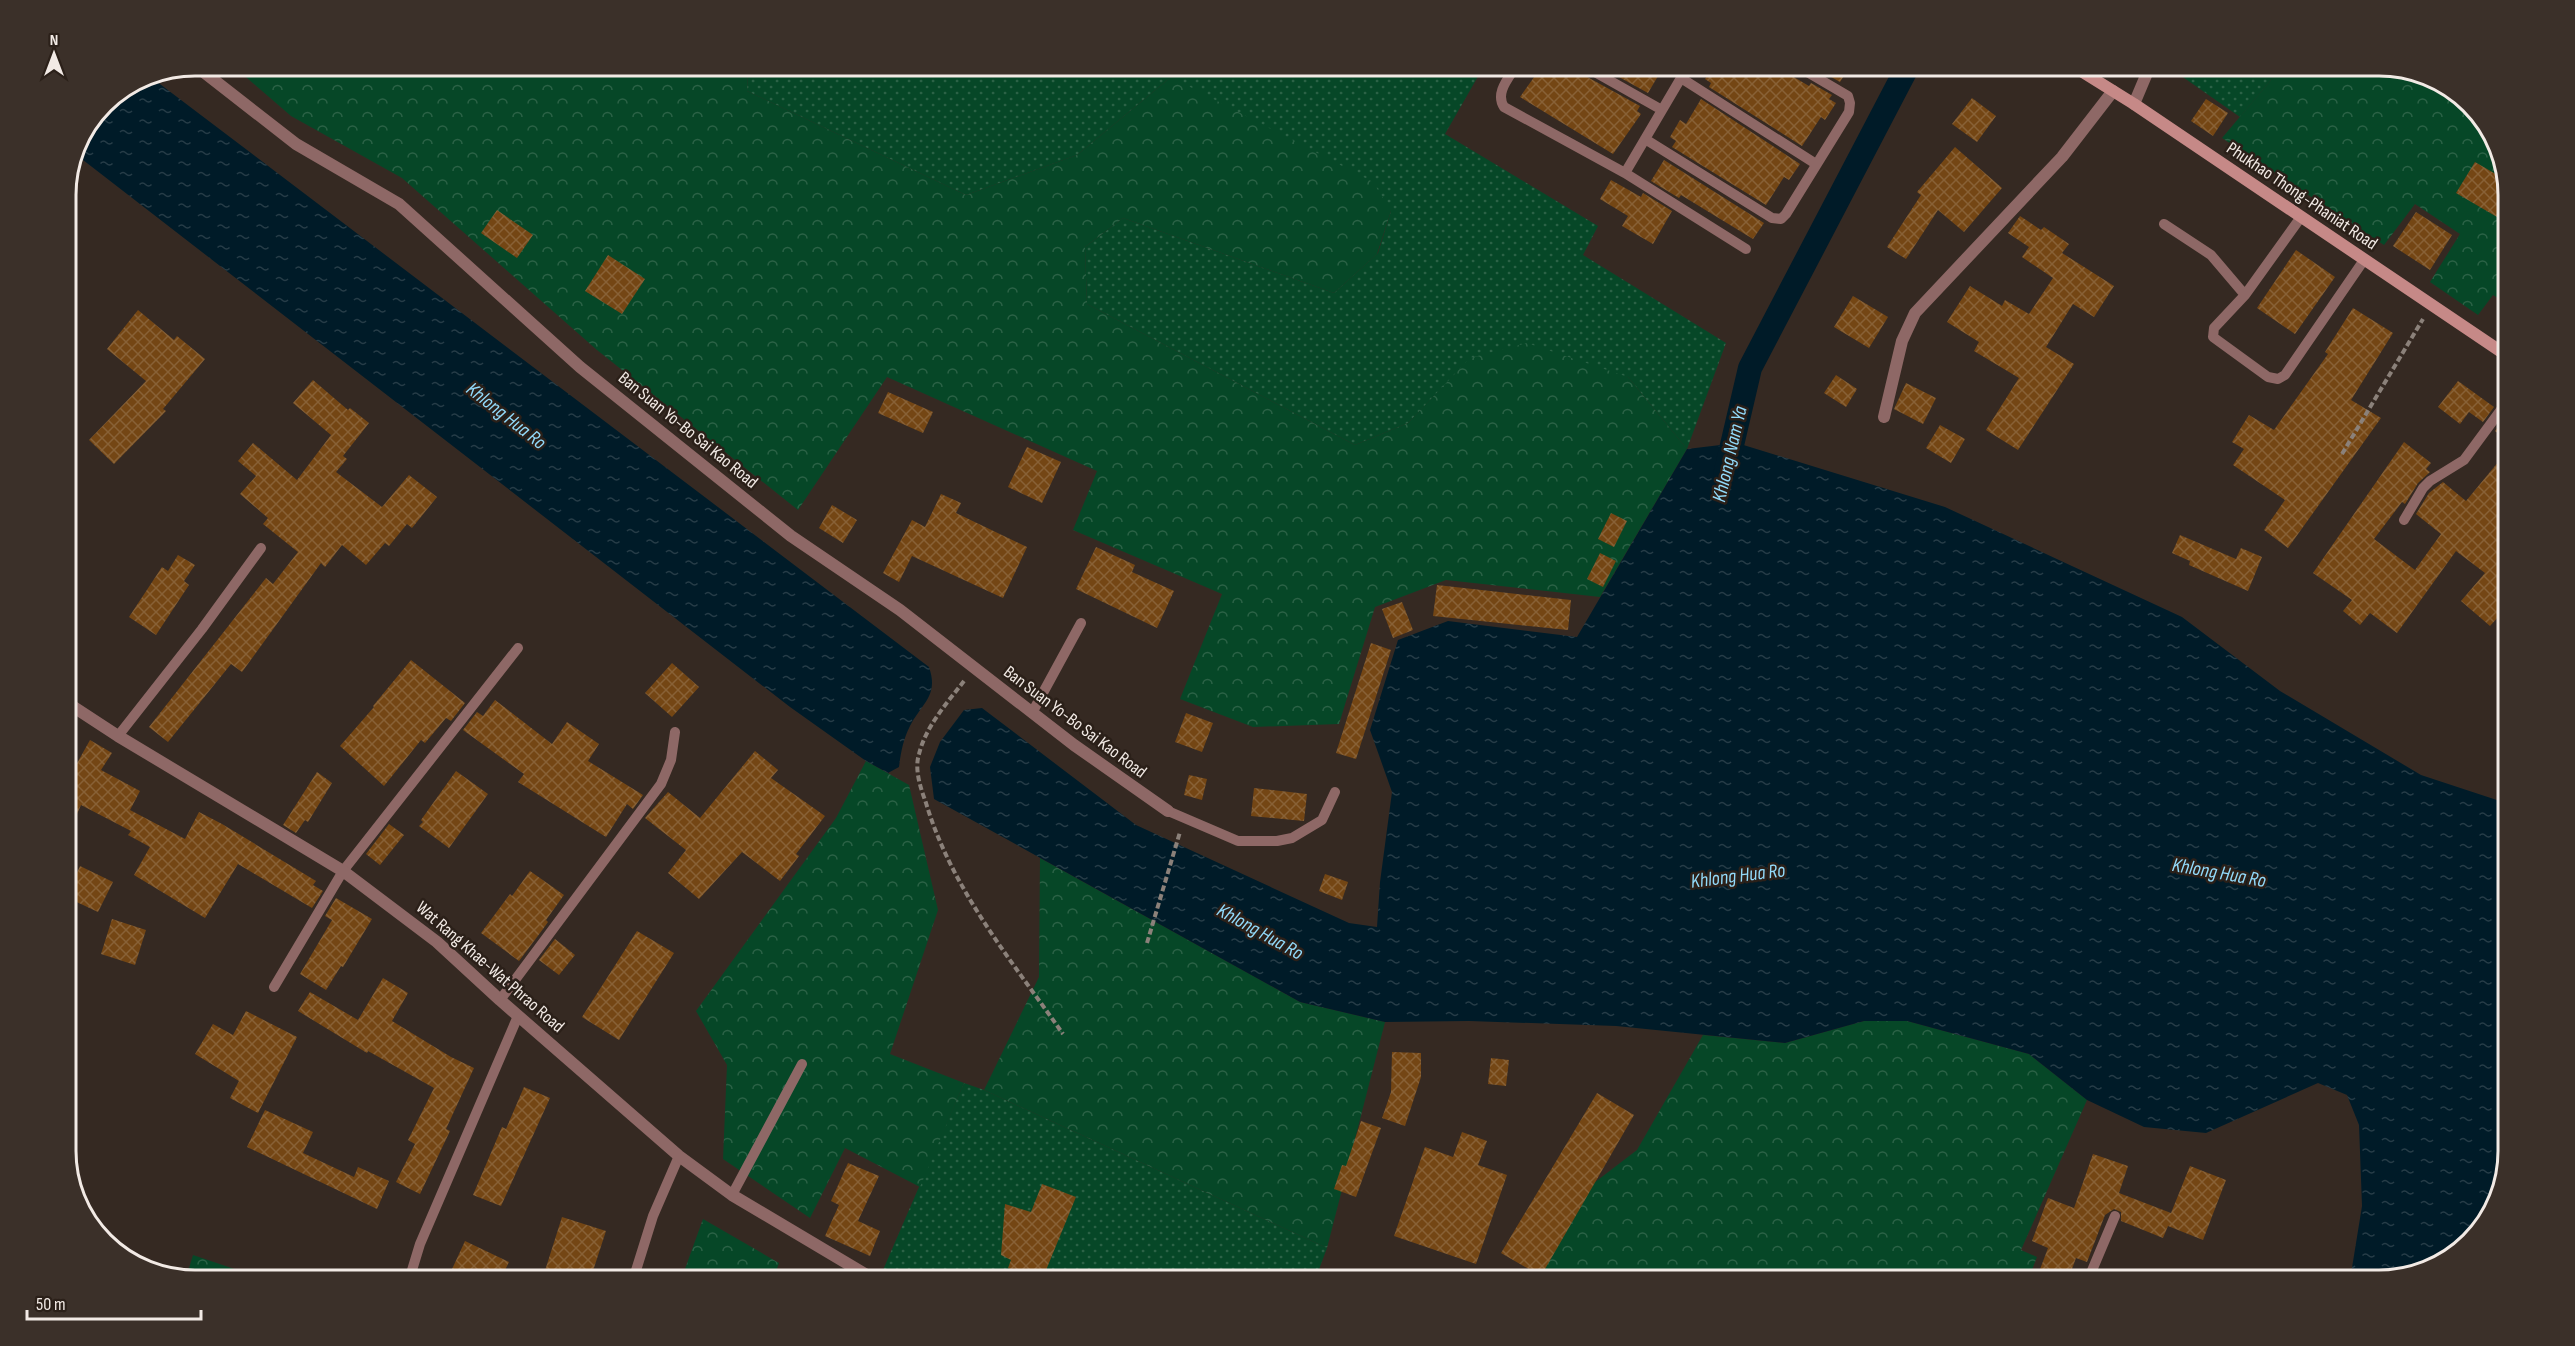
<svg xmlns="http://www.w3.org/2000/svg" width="2575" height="1346" font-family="'Sofia Sans Condensed',sans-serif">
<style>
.grass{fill:url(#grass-dots)}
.forest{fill:url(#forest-crowns)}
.water{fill:url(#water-ripples)}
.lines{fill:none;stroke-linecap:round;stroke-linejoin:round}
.canal{stroke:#001b28;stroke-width:24}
.building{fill:url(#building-cross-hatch)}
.path{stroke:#8b817a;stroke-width:4;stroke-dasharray:6 3;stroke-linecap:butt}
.service{stroke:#8e6866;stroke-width:10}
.minor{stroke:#8e6866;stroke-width:12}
.secondary{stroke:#c68987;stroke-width:12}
.labels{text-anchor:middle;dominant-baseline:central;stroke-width:5;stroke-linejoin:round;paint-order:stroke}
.street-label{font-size:18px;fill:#f2eae5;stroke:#2b2019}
.water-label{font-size:20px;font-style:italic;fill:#92dafa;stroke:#2b2019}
.rim{fill:none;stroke:#f2eae5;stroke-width:3}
</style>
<defs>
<pattern id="grass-dots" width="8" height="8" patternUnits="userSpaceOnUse" patternTransform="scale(1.5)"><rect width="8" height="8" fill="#064727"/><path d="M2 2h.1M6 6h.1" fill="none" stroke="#2b6246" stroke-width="1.8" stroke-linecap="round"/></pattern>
<pattern id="forest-crowns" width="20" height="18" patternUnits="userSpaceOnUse" patternTransform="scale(1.5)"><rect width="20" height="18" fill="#064727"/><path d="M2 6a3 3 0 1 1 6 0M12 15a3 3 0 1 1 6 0" fill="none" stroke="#2b6246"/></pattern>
<pattern id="water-ripples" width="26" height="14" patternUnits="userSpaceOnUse" patternTransform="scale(1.5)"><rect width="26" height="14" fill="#001b28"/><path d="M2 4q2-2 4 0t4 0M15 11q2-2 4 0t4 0" fill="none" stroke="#263c47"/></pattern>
<pattern id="building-cross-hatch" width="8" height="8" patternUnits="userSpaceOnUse" patternTransform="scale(1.5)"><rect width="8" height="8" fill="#744614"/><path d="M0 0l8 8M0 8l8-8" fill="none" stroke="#886136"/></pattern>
</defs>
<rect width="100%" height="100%" fill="#352922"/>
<!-- grass -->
<path class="grass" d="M748 66H1484L1445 134 1598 226 1583 255 1726 343 1687 449 1628 377 1470 359 1408 423 1355 445 1087 304 1085 247 1123 218 1334 293 1378 253 1391 211 1171 77 1077 155 966 195 747 91Z
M2167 66H2356L2334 78 2282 67 2240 117Z
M964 1083 984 1090 1327 1248 1315 1280H904L883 1270Z"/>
<!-- forest -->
<path class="forest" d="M233 66H748L747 91 966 195 1077 155 1171 77 1373 182 1391 211 1377 254 1334 293 1123 218 1085 247 1087 304 1355 445 1408 423 1470 358 1527 343 1628 377 1687 449 1600 597 1446 580 1375 607 1339 724 1253 727 1180 699 1222 594 1073 530 1097 471 887 377 798 510 597 350 402 178 291 116Z
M2356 66H2379L2437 80 2487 124 2509 188V305L2493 295 2478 315 2430 282 2460 234 2415 204 2384 245 2222 138 2282 67 2334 78Z
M866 761 909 785 938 910 890 1054 964 1083 920 1187 845 1148 810 1218 723 1159 727 1065 696 1011 836 818Z
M1040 858 1300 1002 1385 1022 1327 1248 984 1090 1039 977Z
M1864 1021H1907L2029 1054 2087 1100 2021 1250 2037 1257 2028 1280H1528L1556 1212 1637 1150 1703 1035 1785 1043Z
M703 1219 779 1263 773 1280H681Z
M193 1255 267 1280H196L186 1278Z"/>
<!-- water -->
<path class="water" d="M148 75 929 667C939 696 922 703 910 726 903 740 901 752 899 767L888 773 866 761 790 707 74 153 76 146 104 104Z
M1737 443 1945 507 2182 617 2280 691 2421 775 2509 804V1150L2495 1208 2444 1262 2380 1280H2350L2362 1206 2359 1125 2347 1095 2318 1083 2206 1133 2144 1127 2087 1100 2029 1054 1907 1021H1864L1785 1043 1616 1026 1469 1021 1385 1022 1300 1002 934 799 930 767 940 742 964 710 982 708 1136 825 1349 923 1377 927 1380 882 1392 792 1370 730 1398 640 1448 621 1577 637 1687 449Z"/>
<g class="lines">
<!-- canal -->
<path class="canal" d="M1725 475 1750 368 1908 66"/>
</g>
<!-- building -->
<path class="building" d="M1542 66H1577L1580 73 1640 106 1637 111 1641 114 1613 154 1520 97Z
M1599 66H1664L1648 93Z
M1714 66H1775L1809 86 1811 83 1832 95 1829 99 1836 103 1825 120 1821 117 1802 146 1709 87 1711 83 1705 79Z
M1821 66H1850L1840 82 1819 70Z
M1972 98 1996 116 1977 142 1952 124Z
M1701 99 1800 164 1789 180 1784 177 1766 205 1672 147 1676 141 1670 137 1680 120 1686 124Z
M2206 99 2228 113 2213 136 2191 121Z
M1955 147 2002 188 1964 232 1938 210 1906 259 1887 247 1921 195 1917 192Z
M1664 160 1764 223 1753 239 1681 195 1679 198 1651 181Z
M2475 162 2506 180 2509 188V224L2456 193Z
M1611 180 1641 197 1643 193 1672 211 1653 244 1622 226 1628 216 1600 199Z
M497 210 533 235 517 258 481 233Z
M2416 212 2452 235 2430 270 2393 246Z
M2020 216 2041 230 2044 227 2069 244 2062 253 2114 286 2094 317 2073 304 2046 347 2074 364 2018 450 1986 430 2019 378 1974 351 1979 342 1947 322 1970 286 2002 306 2005 300 2029 314 2053 278 2022 257 2029 247 2008 233Z
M2296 250 2335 277 2295 334 2257 308Z
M608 255 645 279 622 314 585 291Z
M1853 296 1888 317 1869 348 1834 327Z
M2353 308 2393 333 2351 400 2381 418 2288 548 2264 530 2285 500 2233 465 2244 449 2232 442 2249 415 2274 430 2328 354 2325 352Z
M138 310 174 340 177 336 205 359 163 409 166 411 114 464 89 440 146 381 107 349Z
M1836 375 1857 389 1846 407 1824 393Z
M313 380 348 410 350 408 369 423 343 456 347 459 336 472 382 507 409 475 437 497 412 528 407 524 389 546 385 543 366 565 342 545 325 567 321 563 242 672 231 664 168 742 149 727 266 578 273 584 298 552 263 524 268 518 240 494 256 476 238 461 253 443 297 480 331 435 293 403Z
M2458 381 2494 407 2483 422 2469 412 2460 424 2438 407Z
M1906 383 1936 398 1923 424 1894 409Z
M888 392 933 412 923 433 878 413Z
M2506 416 2509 418V442L2495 431Z
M1940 425 1965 439 1951 463 1926 448Z
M2404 442 2431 463 2426 469 2430 472 2418 483 2405 504 2402 502 2374 539 2415 570 2441 534 2416 514 2429 493 2443 482 2466 501 2509 449V605L2490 626 2461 601 2485 573 2456 551 2397 633 2370 613 2360 625 2343 611 2352 600 2313 573Z
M1027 447 1061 462 1042 503 1008 487Z
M941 494 961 503 956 513 1027 547 1003 598 912 556 899 582 883 573 912 520 925 527Z
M832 505 857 520 843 543 819 528Z
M1611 513 1627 521 1614 547 1598 539Z
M2180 535 2236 559 2241 548 2262 557 2248 591 2189 565 2190 561 2172 553Z
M1096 547 1135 565 1132 572 1174 591 1157 628 1076 589Z
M1600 553 1616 561 1603 587 1587 579Z
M178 555 195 565 184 581 189 585 156 635 129 617 162 567 168 571Z
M1437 585 1571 600 1568 630 1433 616Z
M1402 602 1413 630 1393 638 1382 609Z
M1371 643 1391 650 1356 759 1336 753Z
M411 660 465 703 451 721 446 718 425 743 421 740 384 786 340 746 374 707 373 706Z
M672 663 699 687 672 717 645 693Z
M495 700 552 744 567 722 599 744 588 761 643 795 633 809 627 804 606 837 518 782 524 774 463 730 477 712 483 716Z
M1186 713 1213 723 1202 752 1175 742Z
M90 740 112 753 101 770 140 791 130 810 185 839 199 812 222 824 316 881 313 885 323 891 312 908 238 864 205 918 134 875 150 847 128 835 131 831 81 805 66 839V783Z
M755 751 778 770 771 778 825 816 796 854 799 856 780 881 742 852 699 899 668 873 686 850 645 818 668 792 700 818Z
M456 771 488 794 449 848 419 826 423 822 421 820Z
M317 772 332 783 308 822 305 820 296 833 283 825Z
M1189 775 1207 779 1202 800 1184 795Z
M1254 788 1307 794 1304 821 1251 816Z
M389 824 404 835 380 865 366 854Z
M80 866 113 882 98 912 66 897Z
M530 871 564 895 546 920 548 922 543 929 519 961 481 933 510 894 512 896Z
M1325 874 1348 882 1342 900 1319 891Z
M336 898 372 919 343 967 341 966 326 990 300 974 332 920 325 916Z
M112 919 146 930 135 965 101 954Z
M637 931 674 953 619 1040 582 1017Z
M555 939 575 955 559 975 539 960Z
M383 978 408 993 392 1021 451 1057 474 1068 446 1129 450 1131 420 1194 396 1182 415 1144 408 1140 434 1088 368 1051 367 1053 298 1011 310 992 358 1020Z
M246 1011 297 1037 258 1113 230 1098 239 1081 195 1054 213 1024 233 1035Z
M1392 1052 1421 1053V1077L1405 1126 1382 1118 1391 1092Z
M1491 1058 1509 1060 1506 1086 1488 1084Z
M524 1087 550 1098 501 1206 473 1195 502 1127 506 1129Z
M1597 1093 1634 1115 1541 1276 1501 1253Z
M265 1110 313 1132 303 1153 354 1177 358 1167 389 1181 377 1209 247 1147Z
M1361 1121 1381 1128 1356 1197 1334 1189 1342 1165 1346 1166Z
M1462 1132 1487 1141 1478 1165 1507 1175 1476 1264 1394 1236 1425 1147 1453 1157Z
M2093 1154 2128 1166 2119 1193 2171 1213 2190 1166 2226 1180 2203 1240 2168 1226 2163 1238 2121 1221V1212L2114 1209 2105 1215 2087 1262 2076 1258 2068 1280H2036L2048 1248 2032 1241 2048 1198 2074 1208Z
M848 1163 879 1176 858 1221 880 1231 870 1256 825 1236 839 1205 831 1201Z
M1042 1184 1076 1197 1042 1280H1008L1012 1270 1008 1268 1011 1260 1001 1255 1005 1204 1031 1212Z
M562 1217 606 1231 590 1280H542Z
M465 1241 509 1262 500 1280H447Z"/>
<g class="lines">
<!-- path -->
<path class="path" d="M2342 454 2423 319
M964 681C947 703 926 726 919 754 914 770 921 789 926 803 952 890 1012 961 1063 1034
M1147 943 1180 832"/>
<!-- service -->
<path class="service" d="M1516 66C1508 79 1495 93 1504 107L1625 173 1746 249
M1584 66 1662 110
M1681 78 1816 164
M1645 139 1772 218 1781 219 1786 214 1849 112 1850 103 1848 96 1797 66
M1625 173 1688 66
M2301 217 2245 295 2214 328 2213 337 2268 377 2278 379 2285 375 2364 260
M2164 224 2211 255 2245 295
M2404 520 2423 488 2430 481 2464 460 2509 399
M1032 713 1081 623
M118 736 202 629 261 548
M1168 811 1238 841H1277L1292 838 1322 820 1335 792
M274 987 343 871 518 648
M500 1000 661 784 671 760 675 732
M732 1195 802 1064
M409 1280 420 1244 518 1016
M633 1280 653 1216 679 1156
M2088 1280 2115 1216"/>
<!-- minor -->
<path class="minor" d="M196 66 296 144 399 204 580 367 791 536 900 610 1074 745 1168 811
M2134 104 2150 66
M1884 417 1902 341 1915 313 2062 157 2113 91
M66 702 118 736 343 871 437 942 500 1000 679 1156 732 1195 875 1280"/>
<!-- secondary -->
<path class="secondary" d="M2073 66 2134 104 2509 357"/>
</g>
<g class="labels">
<!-- street labels -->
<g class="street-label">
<text transform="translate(2302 196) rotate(34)">Phukhao Thong-Phaniat Road</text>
<text transform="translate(688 430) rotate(39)">Ban Suan Yo-Bo Sai Kao Road</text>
<text transform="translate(1075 722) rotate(37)">Ban Suan Yo-Bo Sai Kao Road</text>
<text transform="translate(490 967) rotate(41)">Wat Rang Khae-Wat Phrao Road</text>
</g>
<!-- water labels -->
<g class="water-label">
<text transform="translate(506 416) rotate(38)">Khlong Hua Ro</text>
<text transform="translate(1730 454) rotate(-77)">Khlong Nam Ya</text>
<text transform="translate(2219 873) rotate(10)">Khlong Hua Ro</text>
<text transform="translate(1738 876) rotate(-7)">Khlong Hua Ro</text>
<text transform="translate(1260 932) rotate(29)">Khlong Hua Ro</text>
</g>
</g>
<!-- crop -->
<path d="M0 0H2575V1346H0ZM195 76H2379A119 119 0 0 1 2498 195V1151A119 119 0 0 1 2379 1270H195A119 119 0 0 1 76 1151V195A119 119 0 0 1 195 76Z" fill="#3b3029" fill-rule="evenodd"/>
<path class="rim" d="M195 76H2379A119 119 0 0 1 2498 195V1151A119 119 0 0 1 2379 1270H195A119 119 0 0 1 76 1151V195A119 119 0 0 1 195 76Z"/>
<!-- north arrow -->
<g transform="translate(54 54)" stroke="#2b2019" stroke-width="4.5" paint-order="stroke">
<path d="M0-4.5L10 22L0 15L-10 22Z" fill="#f2eae5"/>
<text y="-9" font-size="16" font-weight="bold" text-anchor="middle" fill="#f2eae5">N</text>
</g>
<!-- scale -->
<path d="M27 1310v9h174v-9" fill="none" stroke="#f2eae5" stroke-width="3"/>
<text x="36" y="1310" font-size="18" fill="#f2eae5" stroke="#2b2019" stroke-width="4.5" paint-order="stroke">50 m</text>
</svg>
